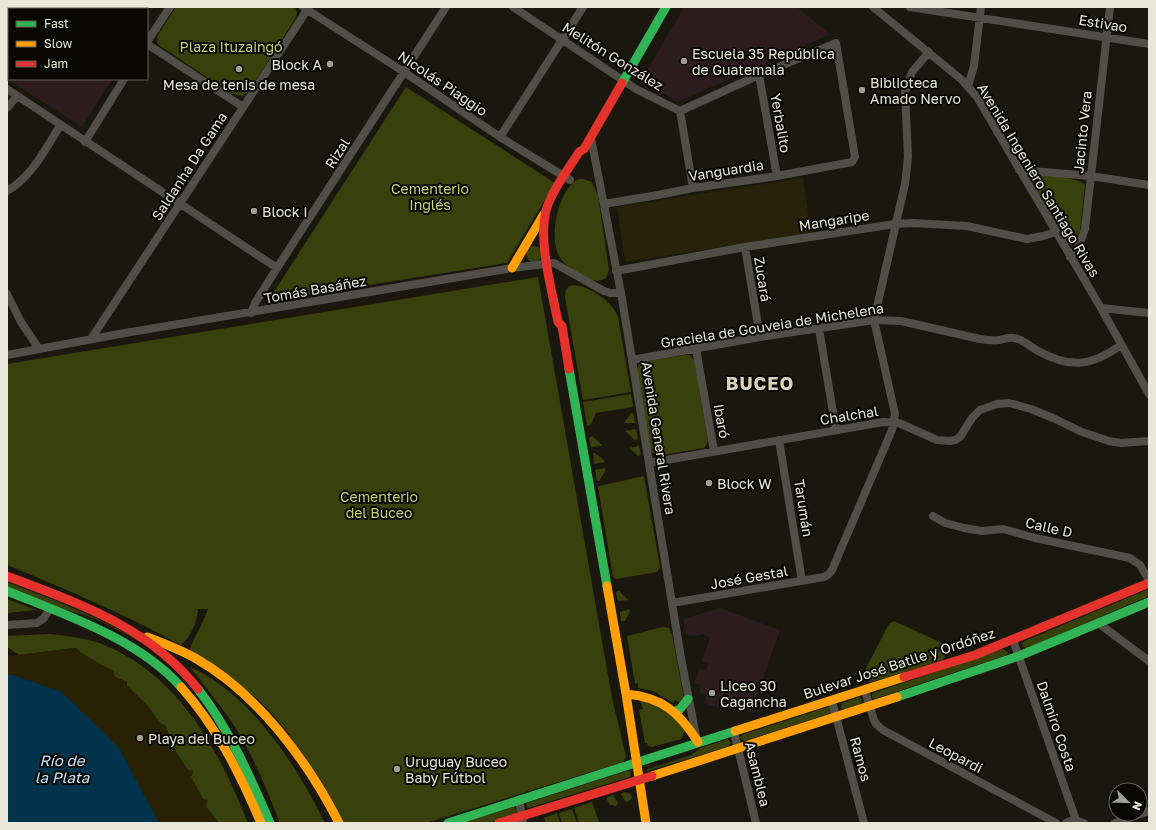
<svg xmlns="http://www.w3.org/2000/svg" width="1156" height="830" font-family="'Golos Text',sans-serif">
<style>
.built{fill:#272209}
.education{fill:#2c1c1e}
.green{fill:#38410c}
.sand{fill:#292104}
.water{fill:#02334d}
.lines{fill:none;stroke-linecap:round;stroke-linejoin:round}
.street{stroke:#504e47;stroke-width:8}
.fast{stroke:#30b455;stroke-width:9}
.slow{stroke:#ff9f0a;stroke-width:9}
.jam{stroke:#e5322d;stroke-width:9}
.poi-dot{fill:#a19f93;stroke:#080702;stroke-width:1.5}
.labels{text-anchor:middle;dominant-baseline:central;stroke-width:4;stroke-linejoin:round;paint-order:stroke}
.street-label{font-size:14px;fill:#e9e7da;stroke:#080702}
.park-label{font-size:14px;fill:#c1d476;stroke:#080702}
.poi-label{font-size:14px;fill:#e9e7da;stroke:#080702;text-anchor:start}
.water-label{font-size:15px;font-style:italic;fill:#c2e4fc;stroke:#080702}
.district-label{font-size:18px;font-weight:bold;letter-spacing:1px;fill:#d8d3ba;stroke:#080702}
</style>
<rect width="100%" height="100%" fill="#1a180e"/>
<!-- built -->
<path class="built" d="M803 178 811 233 625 262 617 207Z"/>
<!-- education -->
<path class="education" d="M684 7H797L830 34 678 102 641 81Z
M9 72V79H112L82 127 7 79V75Z
M720 608 780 630 751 712 721 702 718 708 704 703 706 695 699 693 701 685 694 683 700 668 706 670 709 663 702 661 710 638 703 634 694 636 686 635 683 619Z"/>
<!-- green -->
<path class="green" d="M176 7H295L297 13 295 19 249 91 243 96 237 95 230 93 159 45 157 42 158 35Z
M406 87 555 183 507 263 268 301Z
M1041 175C1052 177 1077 177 1085 185L1080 231 1074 239 1066 238 1061 234 1034 187C1033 182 1035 177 1041 175Z
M578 179H583L592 182 598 196 609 270 606 278C597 283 591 280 583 275 576 271 566 266 561 259 547 241 558 190 578 179Z
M526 254a8 8 0 1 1 16 0a8 8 0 1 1-16 0Z
M538 277 612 698 626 756 623 762 426 823H344L308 762 288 733 274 716 258 699 189 651C194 637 203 624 208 609H198C197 623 191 636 181 645 124 614 66 589 7 565V364Z
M573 285C590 286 612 301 618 317L631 392 583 400 565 297C565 290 567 287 573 285Z
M685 355H689L694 360 708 441 705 447 703 448 657 456 652 452 650 449 637 371 639 364 643 362Z
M631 394 633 407 596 413 591 424 589 426 587 425 583 402Z
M631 413H633L635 423H624Z
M636 429 638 439 635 440 625 431Z
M592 436 602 445V446L591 447 589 438Z
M639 446 641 455 638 456 629 448Z
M593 453H595L605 461 604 462 594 464Z
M605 468 606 470 599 481H597L595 470Z
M644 476 660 567 657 572 616 579 613 577 598 487 599 486Z
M7 582C55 600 99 617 143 643L102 622 82 614 66 610 7 587Z
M1149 589V596L1027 648 1023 647 1022 643 1025 641Z
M618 591H619L628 600 618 601 616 593Z
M7 599 36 610 7 613Z
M630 609V611L625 621H621L620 612Z
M894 621 942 643 945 646 946 654 943 660 871 682 867 681 864 677V672L889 624Z
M663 627 669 628 672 634 683 693 684 699 681 704 676 700 673 703 653 691 638 688V683L635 684 627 636Z
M50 634C68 636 87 638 104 645 179 675 220 752 248 823H219L206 807 203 799 191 777 193 771 188 770 177 754 165 725 161 724 147 705 127 686V682L115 677 80 652 76 648 19 655 7 647V636Z
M1003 649 1008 652 1007 655 874 699 872 698V694L874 693Z
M190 667C250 693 297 766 325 823H280C266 787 251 750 229 718 217 701 203 684 190 667Z
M860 697 862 701 860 704 844 709 841 708 842 703Z
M640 699H645L674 716 685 731 681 739 652 747 648 746 647 743H645L639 710 643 709Z
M828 707H831V713L744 741 741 739 740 737 742 735Z
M728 739 731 743 727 747 647 771V769L689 756 701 748Z
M630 770 631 774 630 777 528 808 526 806 527 803Z
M624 792 629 793 632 796V798L628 802 625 801 621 794Z
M613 795 618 803 617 806 610 805 606 798Z
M592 802 599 822 594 823H579L574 808Z
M514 807 517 811 515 815 488 823H459Z
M572 809 577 823H562L559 813Z
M557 813 560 823H546L544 818Z"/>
<!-- sand -->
<path class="sand" d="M76 648 80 652 113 671 115 677 127 682V686L147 705 161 724 165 725 177 754 188 770 193 771 191 777 203 799 207 800 206 807 219 823H159L119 748 62 692 13 675H7V656Z"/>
<!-- water -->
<path class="water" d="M7 675H13L62 692 119 748 159 823H7Z"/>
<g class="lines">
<!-- street -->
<path class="street" d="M89 7 92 9
M303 7 404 72 500 137 570 180
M513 7 636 89 680 111
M873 7 962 80 977 97 1101 308 1149 394
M910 7 1149 44
M147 42 170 7
M147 44 243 107
M759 75 777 176
M968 86 974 66 981 7
M7 89 277 268
M7 108 17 96
M680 111 693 188
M500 137 583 7
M591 138 621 293 681 658 696 736
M85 142 124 79
M1019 170 1091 176 1149 185
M7 191C32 177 45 149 60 126
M604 204 658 195 693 188 777 176 852 162 855 157 836 43 759 75 680 111
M745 247 760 337
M1070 257 1079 246 1085 229 1110 7
M616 271 745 247 895 224 913 223 967 226 1027 239 1043 236 1056 232
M7 294 21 322 39 349
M1101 308 1149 313
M251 313 255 303 277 268 446 7
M819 329 836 430
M91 339 309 7
M696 349 714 451
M7 355 125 333 512 268 554 263 604 291 610 293H621
M632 360 760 337 874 320 901 321 980 339C986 340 992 341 999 340 1003 339 1009 337 1014 338 1022 339 1031 347 1038 351 1071 369 1092 366 1121 345
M779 440 802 581
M649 463 883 422 899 423 937 440 950 441 955 440 960 437 972 418 980 410 997 404 1009 403 1031 409 1053 418 1082 432 1109 441 1121 443 1149 441
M933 516 945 523 964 528 982 531 1003 529 1035 538 1130 558 1140 565 1149 580
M672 603 824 577 829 574 832 570 892 430 895 414 874 320 905 184 908 157 905 92 912 72 929 52
M1098 623 1149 661
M7 625 37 623 44 618 50 608
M1013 640 1076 820
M865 691 874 720 876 724 883 730 1056 823
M832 701 864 823
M734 732 756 823
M519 800 523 823
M1066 823C1072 819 1078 820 1084 823
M1115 823 1149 811"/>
<!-- fast -->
<path class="fast" d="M622 83 666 7
M569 369 607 586
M7 591C66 615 138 639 181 687
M198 689C229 729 250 776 270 823
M897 697 1019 656 1149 602
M674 712 680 709 688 699
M448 823 735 731"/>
<!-- slow -->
<path class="slow" d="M512 268 544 214
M607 586 626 694 646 823
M147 637C163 643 179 649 195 658 257 693 307 760 339 823
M181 687C217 727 240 774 261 823
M626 694C662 697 679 712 698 742
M735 731 904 677
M652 776 897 697"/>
<!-- jam -->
<path class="jam" d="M569 369 562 326 558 322C552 290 537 239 547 207 554 187 568 170 579 152L584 149 622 83
M7 576C79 604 148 626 198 689
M904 677 975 655 1149 583
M499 823 652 776"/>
</g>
<!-- markers -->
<g class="poi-dot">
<circle cx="684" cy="61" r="4"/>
<circle cx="330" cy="64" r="4"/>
<circle cx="239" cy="69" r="4"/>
<circle cx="862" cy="90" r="4"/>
<circle cx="254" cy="211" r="4"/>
<circle cx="709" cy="483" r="4"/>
<circle cx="712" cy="693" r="4"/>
<circle cx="140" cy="738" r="4"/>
<circle cx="397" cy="769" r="4"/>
</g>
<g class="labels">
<!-- street labels -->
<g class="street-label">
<text transform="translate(1103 23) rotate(9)">Estivao</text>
<text transform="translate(613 56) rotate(32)">Melitón González</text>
<text transform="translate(443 83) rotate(34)">Nicolás Piaggio</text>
<text transform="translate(781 123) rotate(80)">Yerbalito</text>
<text transform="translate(1082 132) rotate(-84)">Jacinto Vera</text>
<text transform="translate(337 153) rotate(-57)">Rizal</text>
<text transform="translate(189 166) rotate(-57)">Saldanha Da Gama</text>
<text transform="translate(726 170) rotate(-9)">Vanguardia</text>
<text transform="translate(1039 180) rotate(59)">Avenida Ingeniero Santiago Rivas</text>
<text transform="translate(834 220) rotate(-9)">Mangaripe</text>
<text transform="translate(763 279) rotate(81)">Zucará</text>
<text transform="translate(315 289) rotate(-10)">Tomás Basáñez</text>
<text transform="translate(772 325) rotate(-9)">Graciela de Gouveia de Michelena</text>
<text transform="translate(849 415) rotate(-9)">Chalchal</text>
<text transform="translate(722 421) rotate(80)">Ibaró</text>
<text transform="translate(659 438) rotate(81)">Avenida General Rivera</text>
<text transform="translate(804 508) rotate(81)">Tarumán</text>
<text transform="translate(1049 527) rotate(13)">Calle D</text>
<text transform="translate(749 577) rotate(-10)">José Gestal</text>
<text transform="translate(899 663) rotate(-18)">Bulevar José Batlle y Ordóñez</text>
<text transform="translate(1057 726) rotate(71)">Dalmiro Costa</text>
<text transform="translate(956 755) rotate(28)">Leopardi</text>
<text transform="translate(861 759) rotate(75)">Ramos</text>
<text transform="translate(758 774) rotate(76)">Asamblea</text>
</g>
<!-- park labels -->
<g class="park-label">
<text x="231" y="46">Plaza Ituzaingó</text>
<text x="430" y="188">Cementerio<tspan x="430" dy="16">Inglés</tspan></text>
<text x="379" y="496">Cementerio<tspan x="379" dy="16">del Buceo</tspan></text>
</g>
<!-- poi labels -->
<g class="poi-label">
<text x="692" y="53">Escuela 35 República<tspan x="692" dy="16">de Guatemala</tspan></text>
<text x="322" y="64" text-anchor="end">Block A</text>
<text x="870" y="82">Biblioteca<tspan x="870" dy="16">Amado Nervo</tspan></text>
<text x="239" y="84" text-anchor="middle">Mesa de tenis de mesa</text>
<text x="262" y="211">Block I</text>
<text x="717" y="483">Block W</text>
<text x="720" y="685">Liceo 30<tspan x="720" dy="16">Cagancha</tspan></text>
<text x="148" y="738">Playa del Buceo</text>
<text x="405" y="761">Uruguay Buceo<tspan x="405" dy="16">Baby Fútbol</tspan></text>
</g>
<!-- water labels -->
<g class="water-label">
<text x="62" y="760">Río de<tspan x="62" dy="17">la Plata</tspan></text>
</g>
<!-- district labels -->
<g class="district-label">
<text x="760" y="383">BUCEO</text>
</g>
</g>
<!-- border -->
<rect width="1156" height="830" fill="none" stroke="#e9e7da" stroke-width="16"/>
<!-- legend -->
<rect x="8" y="8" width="140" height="72" fill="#080702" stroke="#626158"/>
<rect x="16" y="21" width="20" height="6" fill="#30b455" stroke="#626158"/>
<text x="44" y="28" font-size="12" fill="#e9e7da">Fast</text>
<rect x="16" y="41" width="20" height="6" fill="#ff9f0a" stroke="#626158"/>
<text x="44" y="48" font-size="12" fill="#e9e7da">Slow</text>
<rect x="16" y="61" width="20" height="6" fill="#e5322d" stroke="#626158"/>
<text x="44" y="68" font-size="12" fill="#e9e7da">Jam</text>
<!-- north arrow -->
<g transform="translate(1128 802) rotate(113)"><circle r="19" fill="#080702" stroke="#626158"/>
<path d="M0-3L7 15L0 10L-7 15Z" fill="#a19f93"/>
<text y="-6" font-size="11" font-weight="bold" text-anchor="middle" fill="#e9e7da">N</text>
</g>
</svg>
